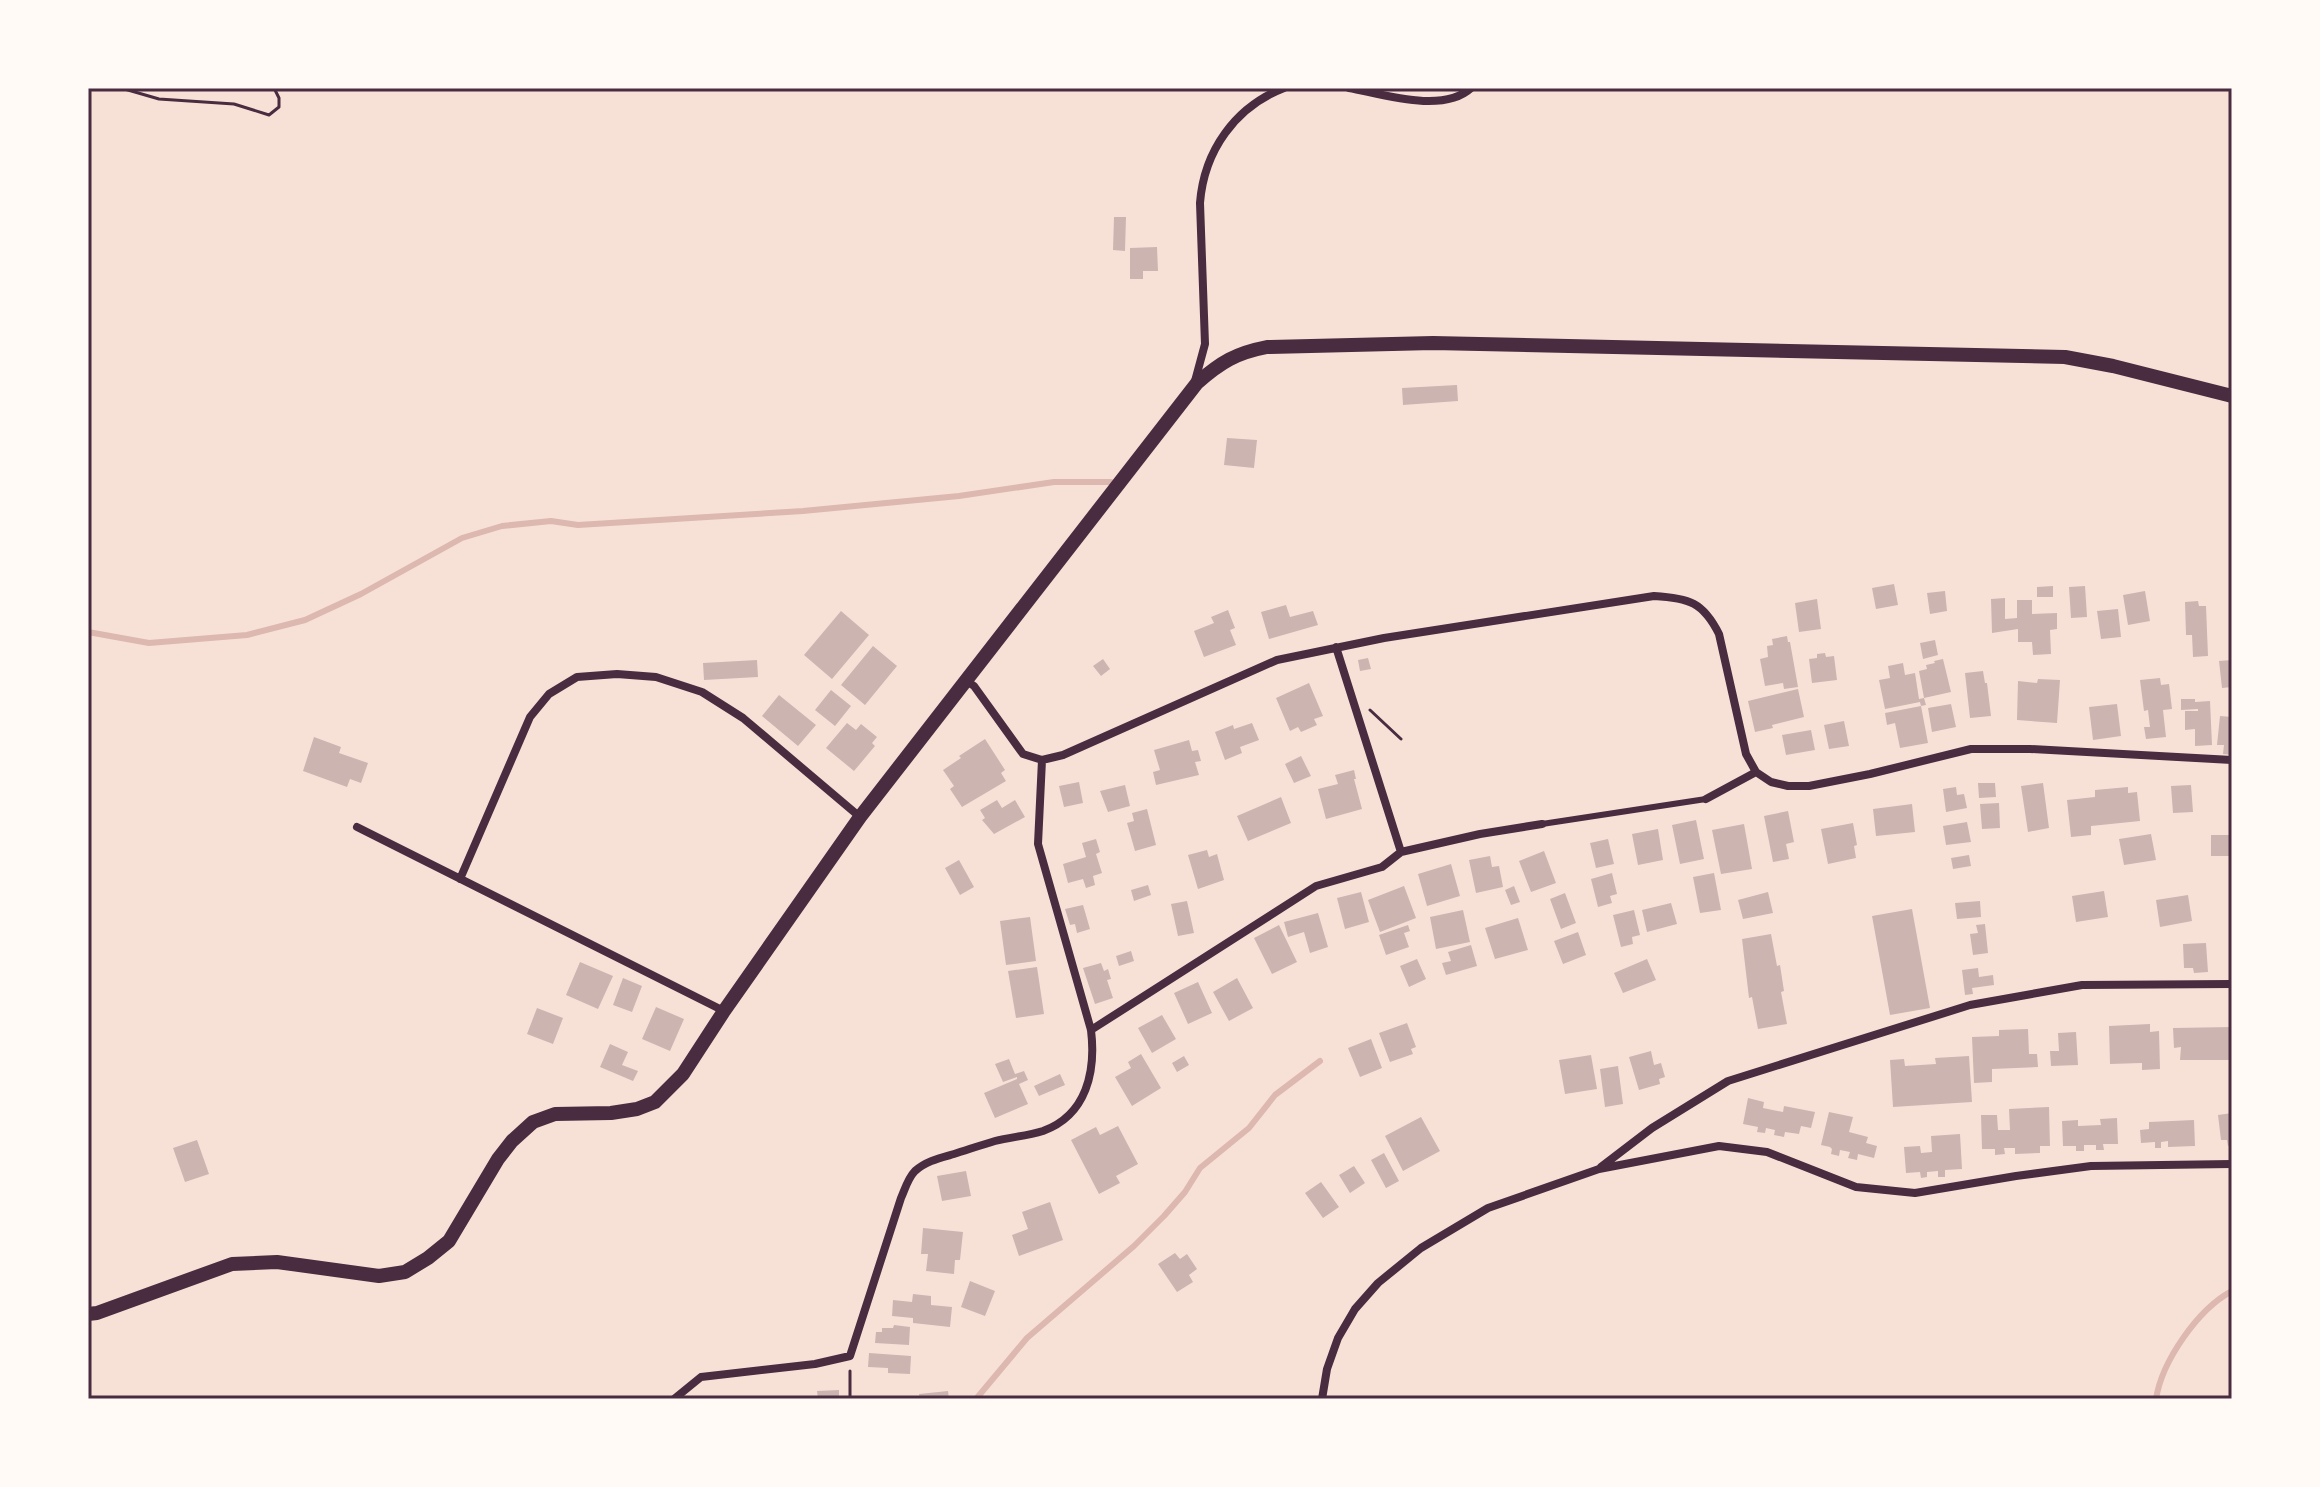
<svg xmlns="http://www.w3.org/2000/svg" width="2320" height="1487" font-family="'IBM Plex Sans',sans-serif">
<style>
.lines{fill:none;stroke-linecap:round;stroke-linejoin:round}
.stream{stroke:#dcb8b0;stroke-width:6}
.building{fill:#ccb4b1}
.path{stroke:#4a2c40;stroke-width:3}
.service{stroke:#4a2c40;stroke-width:6}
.minor{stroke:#4a2c40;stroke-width:8}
.tertiary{stroke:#4a2c40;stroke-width:14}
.neatline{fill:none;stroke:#4a2c40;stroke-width:3}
</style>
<rect width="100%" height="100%" fill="#f7e1d7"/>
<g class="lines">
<!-- stream -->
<path class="stream" d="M88 632 149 643 247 635 305 620 361 594 462 538 502 526 551 521 578 525 803 511 959 496 1054 482H1111
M976 1399 1027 1338 1134 1246 1164 1216 1185 1192 1200 1168 1249 1128 1275 1095 1320 1061
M2156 1399C2162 1361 2198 1309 2232 1291"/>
</g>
<!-- building -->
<path class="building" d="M1114 217H1126L1125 251 1113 250Z
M1157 247 1158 271H1143V279H1130V248Z
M1457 385 1458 401 1403 405 1402 388Z
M1227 438 1257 440 1254 468 1224 465Z
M1894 584 1898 605 1876 609 1872 588Z
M2053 586V597H2037V587Z
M2085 586 2087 617 2071 618 2069 587Z
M1945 591 1947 611 1930 614 1927 593Z
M2145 591 2150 621 2128 625 2123 595Z
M2005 598V619L2017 618V600H2032V614L2057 613V629L2050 630 2051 654 2033 655 2032 642H2018V629L1992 633 1991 599Z
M1817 599 1821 629 1799 632 1795 603Z
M2198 601 2199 606H2206L2208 656 2193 657 2192 635H2186L2185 602Z
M1286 605 1290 617 1313 611 1318 625 1269 639 1261 612Z
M2118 609 2121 637 2101 639 2097 611Z
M1228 610 1235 628 1230 630 1236 645 1204 657 1194 631 1214 623 1211 617Z
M841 611 869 635 832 679 804 655Z
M1787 636 1788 642H1790L1798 687 1784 689 1783 683 1765 686 1760 659 1768 657 1767 646 1773 645 1772 639Z
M1935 640 1938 655 1923 659 1920 643Z
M873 646 897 666 865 705 841 685Z
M1825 653 1826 657 1834 656 1837 680 1812 683 1809 659 1817 658V654Z
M1368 658 1371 669 1360 671 1358 660Z
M1103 659 1110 669 1101 676 1093 666Z
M1943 659 1951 692 1924 698 1919 671 1927 669 1926 665 1935 663 1934 661Z
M757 660 758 677 704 680 703 663Z
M2232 660V687L2222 688 2219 661Z
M1903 663 1905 675 1915 673 1919 699 1924 698 1926 705 1921 706 1928 743 1900 748 1895 723 1887 725 1885 713 1921 706 1920 702 1885 709 1879 680 1890 678 1888 666Z
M1983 671 1985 683H1987L1991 716 1970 718 1965 673Z
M2160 678 2161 685 2169 684 2172 709 2163 710 2166 737 2146 739 2144 727H2150L2148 710 2144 711 2140 680Z
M2038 679 2060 680 2057 723 2017 720 2018 681 2037 683Z
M1309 683 1323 716 1314 719 1317 725 1301 732 1298 727 1290 731 1276 698Z
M1798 689 1804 717 1772 725 1773 728 1755 732 1748 701Z
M831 690 851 706 835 726 815 710Z
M779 695 816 725 798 746 762 716Z
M2181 699H2195V702L2210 701 2212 745 2195 746V729L2185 730V711H2198V709L2181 710Z
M1951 704 1956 727 1932 732 1928 708Z
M2117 704 2121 736 2093 740 2089 707Z
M2220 716 2232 717V755L2223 754 2224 745H2217Z
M1844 721 1849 746 1829 749 1824 725Z
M847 723 856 730 861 724 877 737 872 743 875 746 854 771 826 748Z
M1252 723 1259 740 1240 747 1242 753 1225 760 1215 732 1233 725 1234 729Z
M1811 730 1815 750 1786 755 1782 735Z
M314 737 341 747 339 753 368 763 361 783 350 779 347 787 303 771Z
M985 739 1005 770 1001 773 1006 781 962 807 950 789 954 786 943 770 961 758 959 756Z
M1189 740 1192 751 1198 750 1201 761 1195 762 1199 775 1156 785 1153 772 1160 770 1154 750Z
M1301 756 1311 776 1294 783 1285 764Z
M1354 770 1356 779H1354L1362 809 1326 819 1318 789 1338 784 1335 775Z
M1079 782 1083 803 1064 807 1059 786Z
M1978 783H1995L1996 797 1979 798Z
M2043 783 2049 828 2028 832 2021 786Z
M1125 785 1130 806 1108 812 1100 791Z
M2191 785 2193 812 2173 813 2171 786Z
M1956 787 1957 795 1964 794 1967 808 1946 812 1943 789Z
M2128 787V793L2137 792 2140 821 2091 826V835L2071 837 2067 800 2095 797V790Z
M1281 797 1291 823 1248 841 1237 816Z
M997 800 1002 808 1015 800 1025 817 994 834 982 820 985 818 980 810Z
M1999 803 2000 828 1982 829 1980 804Z
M1912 804 1915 832 1876 836 1873 809Z
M1147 809 1156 845 1135 851 1127 823 1134 821 1132 813Z
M1788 811 1794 842 1786 844 1789 859 1773 862 1764 816Z
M1696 820 1704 859 1680 864 1672 825Z
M1967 822 1971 842 1946 845 1943 826Z
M1853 823 1857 845 1854 846 1856 858 1828 864 1821 829Z
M1744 824 1752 869 1721 874 1712 830Z
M1658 829 1663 860 1638 865 1632 834Z
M2151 834 2156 860 2124 865 2119 839Z
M2211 835H2232V856H2211Z
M1096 839 1100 852 1096 854 1102 873 1093 876 1095 885 1086 888 1083 879 1068 883 1063 864 1086 857 1082 843Z
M1608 839 1614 864 1596 868 1590 843Z
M1207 850 1209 857 1217 854 1224 880 1198 889 1188 855Z
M1544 851 1556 883 1531 892 1519 861Z
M1969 855 1971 866 1953 869 1951 858Z
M1490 856 1492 867 1499 866 1503 887 1476 893 1469 860Z
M959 860 974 887 960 895 945 868Z
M1451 864 1460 896 1427 906 1418 874Z
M1612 873 1617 894 1610 896 1612 903 1598 907 1591 879Z
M1714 873 1721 910 1700 913 1693 877Z
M1148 885 1151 895 1134 901 1131 890Z
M1404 886 1416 918 1380 932 1368 900Z
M1514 886 1520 902 1511 905 1505 890Z
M2104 891 2108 917 2076 922 2072 896Z
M1361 892 1369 922 1345 929 1337 898Z
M1768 892 1773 913 1743 919 1738 900Z
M1565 893 1576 923 1561 929 1550 899Z
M2188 895 2192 921 2160 927 2156 900Z
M1187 901 1194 933 1178 936 1171 904Z
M1980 901 1981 917 1957 919 1955 903Z
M1671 903 1677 924 1647 932 1642 910Z
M1083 905 1090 929 1077 933 1075 924 1070 925 1065 909Z
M1912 909 1930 1008 1890 1015 1872 916Z
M1463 910 1470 942 1436 949 1430 917Z
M1634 910 1640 935 1632 937 1633 944 1621 947 1613 915Z
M1318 913 1328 947 1310 953 1304 932 1288 937 1284 922Z
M1030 917 1036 961 1006 965 1000 921Z
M1518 918 1528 950 1495 959 1485 928Z
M1985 924 1988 953 1973 955 1970 934 1978 933 1976 925Z
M1279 925 1297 962 1272 974 1254 938Z
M1408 925 1410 931 1404 933 1409 947 1386 955 1379 935Z
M1578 932 1586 955 1563 964 1554 941Z
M1771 934 1777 966 1780 965 1784 991 1781 992 1787 1024 1758 1029 1752 997 1749 998 1742 939Z
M2206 943 2208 972 2194 973 2193 968H2184L2183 944Z
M1471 945 1477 966 1446 975 1442 963 1451 961 1448 952Z
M1131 951 1134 961 1119 966 1116 956Z
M1417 959 1426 979 1409 987 1400 966Z
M1647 959 1656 980 1623 993 1614 973Z
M580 962 613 976 598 1009 566 995Z
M1101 963 1104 971 1108 969 1111 979 1107 980 1113 998 1095 1004 1083 968Z
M1037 967 1044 1014 1016 1018 1008 971Z
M1978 968 1979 977 1993 975 1994 985 1972 988 1973 994 1965 995 1962 970Z
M623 978 642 986 632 1012 613 1005Z
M1237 978 1253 1008 1229 1021 1213 992Z
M1198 982 1212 1013 1188 1024 1174 993Z
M656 1007 684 1019 670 1051 642 1039Z
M537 1008 563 1018 553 1044 527 1034Z
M1162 1015 1176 1039 1152 1053 1138 1028Z
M1407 1023 1416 1047 1411 1049 1413 1054 1390 1062 1379 1033Z
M2150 1024V1032L2159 1031 2160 1069 2142 1070V1063L2110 1064 2109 1026Z
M2232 1027V1060H2180L2181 1047 2174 1048 2173 1028Z
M2028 1029 2029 1054H2037L2038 1067 1992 1069V1082L1974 1083 1972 1037 1999 1036V1030Z
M2076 1032 2078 1065 2051 1066 2050 1051H2059L2058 1033Z
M1371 1039 1382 1068 1360 1077 1348 1048Z
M610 1044 628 1052 622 1065 638 1071 633 1081 600 1067Z
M1651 1051 1654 1065 1661 1063 1665 1077 1659 1079 1660 1084 1639 1090 1629 1057Z
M1141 1054 1161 1088 1132 1106 1115 1077 1131 1068 1128 1062Z
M1591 1055 1597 1089 1565 1094 1559 1060Z
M1184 1056 1189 1065 1177 1072 1172 1063Z
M1969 1056 1972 1102 1893 1107 1890 1060 1904 1059 1905 1066 1936 1064 1935 1058Z
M1009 1059 1015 1074 1024 1071 1028 1080 1019 1084 1028 1104 995 1118 984 1093 1017 1079V1077L1003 1082 995 1064Z
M1618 1066 1623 1104 1605 1107 1600 1069Z
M1060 1074 1065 1085 1039 1096 1034 1086Z
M1748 1098 1764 1102 1763 1108 1783 1112 1784 1106 1815 1112 1811 1128 1801 1126 1799 1134 1785 1132 1784 1137 1774 1135 1775 1130 1766 1128 1765 1133 1757 1132 1758 1127 1743 1124Z
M2049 1107 2050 1146H2040V1153L2015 1154V1148H2004L2005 1154 1995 1155V1149H1982L1981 1115H1997L1998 1130H2010L2009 1109Z
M1829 1112 1853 1117 1849 1132 1868 1137 1866 1143 1877 1146 1874 1158 1858 1154 1857 1160 1848 1158 1850 1152 1840 1150 1839 1156 1831 1154 1832 1149 1830 1147 1821 1145Z
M2232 1113V1146H2228L2227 1140H2221L2218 1115Z
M1421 1117 1440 1151 1403 1171 1385 1136Z
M2117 1118 2118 1144H2103L2104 1150H2096V1145H2084V1151H2076V1146H2063L2062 1121 2078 1120V1126L2101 1125 2100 1119Z
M2194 1120 2195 1146 2168 1147V1141L2161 1142V1148H2155V1142L2141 1143 2140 1130 2149 1129V1122Z
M1118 1126 1138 1164 1116 1176 1120 1183 1099 1194 1071 1140 1096 1127 1100 1135Z
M1960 1134 1962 1169 1945 1170V1177H1938V1171L1927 1172V1177L1921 1178 1920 1172 1906 1173 1904 1147 1920 1146 1921 1153 1932 1152 1931 1136Z
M197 1140 209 1174 185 1182 173 1148Z
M1384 1153 1399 1181 1386 1188 1371 1160Z
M1354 1166 1365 1183 1350 1193 1339 1175Z
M966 1171 971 1196 942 1201 937 1176Z
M1321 1182 1339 1207 1323 1218 1305 1193Z
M1050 1202 1063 1240 1019 1256 1012 1235 1028 1229 1022 1212Z
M923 1228 963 1232 960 1260H955L954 1274 926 1271 928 1254H921Z
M1175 1253 1180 1259 1187 1254 1197 1269 1189 1275 1193 1282 1177 1292 1158 1264Z
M970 1281 995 1291 985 1316 961 1307Z
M913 1294 931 1296V1305L952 1307 950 1327 913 1323V1318L892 1316 893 1300 912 1302Z
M894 1325 910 1327 909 1345 875 1343 876 1332H882V1328H893Z
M869 1353 911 1356 910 1374 888 1373V1368L868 1367Z
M839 1390V1399H818L817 1391Z
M948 1391 949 1399H920L919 1394Z"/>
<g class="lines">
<!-- path -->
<path class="path" d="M121 88 159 99 234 104 269 115 279 107V98L274 88
M1370 710 1401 739
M850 1371V1399"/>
<!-- service -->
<path class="service" d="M1542 824 1706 799"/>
<!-- minor -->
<path class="minor" d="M1349 88C1382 94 1443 114 1471 88
M1195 381 1205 344 1200 203C1204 151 1235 107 1284 88
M1336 647 1401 852
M965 680 974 686 1023 754 1042 760 1063 755 1277 660 1384 638 1654 596C1689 598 1703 602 1719 634L1746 754 1756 772 1771 782 1788 786H1809L1870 774 1971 749H2030L2232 760
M1706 799 1756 772
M357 827 724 1011
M460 879 530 717 549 694 577 677 617 674 656 677 702 692 743 718 860 817
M1091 1030 1316 886 1382 867 1401 852 1480 834 1542 824
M1601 1167 1652 1128 1728 1081 1970 1005 2082 985 2232 984
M674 1399 701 1377 815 1364 850 1356 901 1198C905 1189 908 1178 915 1171 926 1161 940 1158 954 1154 967 1150 981 1145 995 1141 1010 1137 1027 1136 1043 1131 1087 1115 1096 1071 1091 1030L1038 844 1042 760
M1322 1399 1327 1369 1338 1338 1355 1309 1378 1283 1421 1248 1488 1208 1599 1169 1719 1146 1767 1152 1856 1187 1915 1193 2016 1176 2091 1166 2232 1164"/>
<!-- tertiary -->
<path class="tertiary" d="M88 1314 97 1313 232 1264 277 1262 379 1276 405 1272 428 1258 449 1241 498 1159 512 1141 533 1122 555 1114 611 1113 637 1109 655 1102 683 1074 724 1011 860 817 1197 383C1221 362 1236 353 1267 347L1433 343 2065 357 2113 366 2232 396"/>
</g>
<!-- border -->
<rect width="2320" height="1487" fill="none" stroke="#fffaf5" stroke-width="180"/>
<rect x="90" y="90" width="2140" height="1307" class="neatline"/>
</svg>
